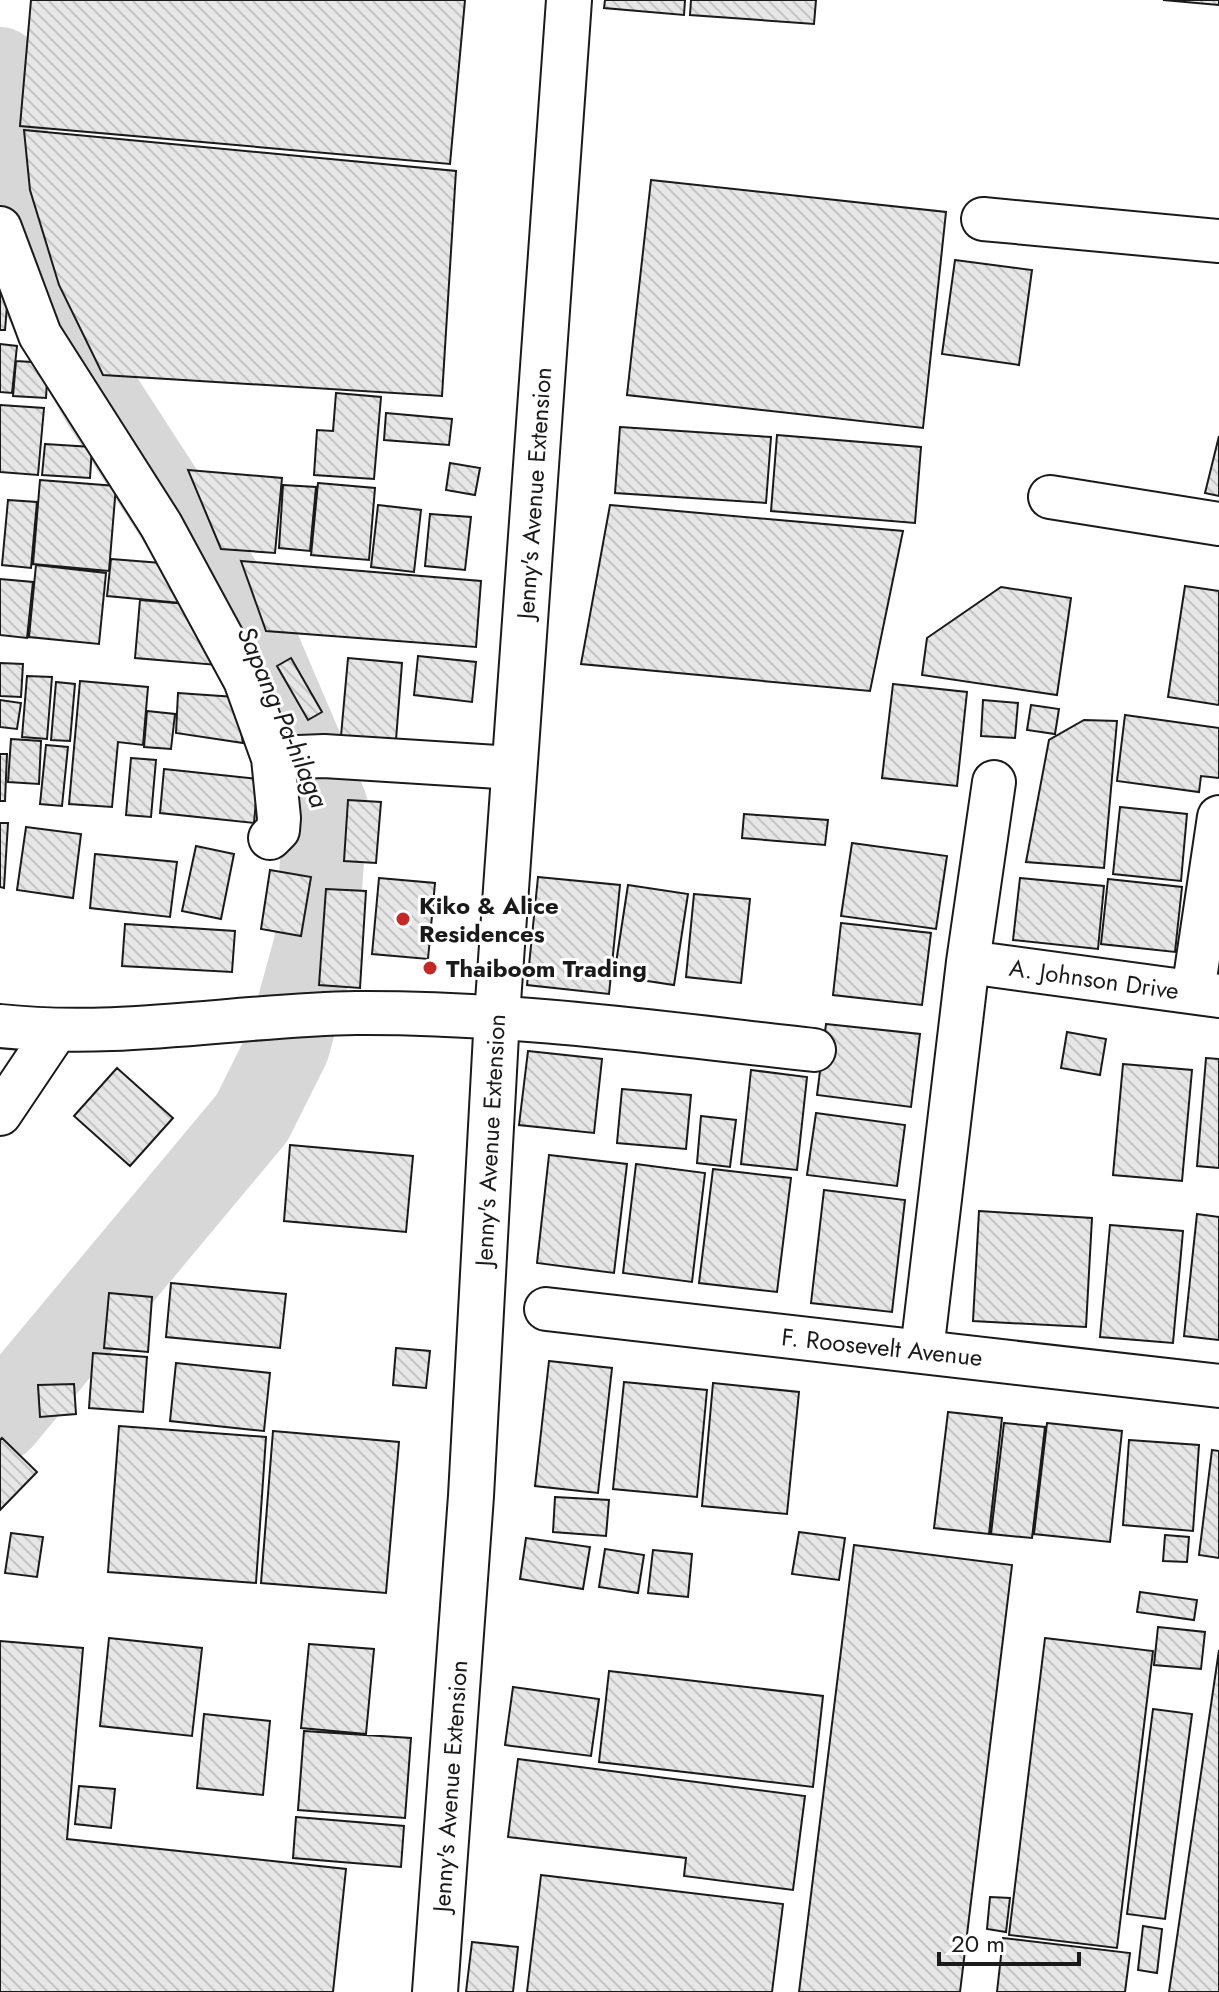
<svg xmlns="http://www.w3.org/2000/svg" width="1219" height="1992" font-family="Jost,sans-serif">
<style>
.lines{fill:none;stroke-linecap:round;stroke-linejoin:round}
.river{stroke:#d7d7d7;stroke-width:84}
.building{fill:url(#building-back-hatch);stroke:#1a1a1a;stroke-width:2}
.street-casing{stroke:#1a1a1a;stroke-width:46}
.secondary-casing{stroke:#1a1a1a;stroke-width:48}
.street{stroke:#fff;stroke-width:42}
.secondary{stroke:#fff;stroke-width:44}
.poi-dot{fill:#c62828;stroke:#fff;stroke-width:3}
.labels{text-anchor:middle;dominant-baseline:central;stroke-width:6;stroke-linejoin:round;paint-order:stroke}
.street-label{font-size:24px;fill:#1a1a1a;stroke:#fff}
.poi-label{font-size:24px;font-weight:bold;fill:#1a1a1a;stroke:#fff;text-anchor:start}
.water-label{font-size:26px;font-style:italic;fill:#1a1a1a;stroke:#fff}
</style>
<defs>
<pattern id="building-back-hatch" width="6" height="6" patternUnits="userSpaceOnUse" patternTransform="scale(2)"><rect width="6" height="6" fill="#e6e6e6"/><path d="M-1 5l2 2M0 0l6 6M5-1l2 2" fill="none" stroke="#c5c5c5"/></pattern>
</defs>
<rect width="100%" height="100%" fill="#fff"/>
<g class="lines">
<!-- river -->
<path class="river" d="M0 69 11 192 33 277 103 402 250 629 326 807 316 944 288 1046 252 1118 0 1420"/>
</g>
<!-- building -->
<path class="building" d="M31 0H465L450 164 20 126Z
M605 0H685L684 15 604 8Z
M691 0H816L814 24 690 15Z
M1163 0H1219V5Z
M24 130 456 171 442 396 103 375 59 285 30 190Z
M651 180 946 212 923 428 627 395Z
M955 260 1032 270 1019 365 942 354Z
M0 293 8 294 5 330H0Z
M0 344 17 346 12 393 0 392Z
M16 361 48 363 46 398 13 396Z
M336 393 381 397 374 479 314 475 317 430 333 431Z
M0 405 44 408 38 475 0 472Z
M386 413 452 419 449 445 384 440Z
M620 427 771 437 766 503 615 493Z
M777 435 921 447 915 523 771 511Z
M1219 436V496L1205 493Z
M45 444 92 447 90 478 42 475Z
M450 463 480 468 475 495 446 490Z
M188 470 282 478 275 553 221 549Z
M40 480 116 486 109 571 33 564Z
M318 483 375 488 369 560 311 555Z
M283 485 316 487 310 551 279 548Z
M8 500 37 502 31 568 2 565Z
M378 505 421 510 414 572 371 567Z
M610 505 903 531 870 691 581 664Z
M430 514 471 517 465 570 425 566Z
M111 559 174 564 181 603 107 596Z
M241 561 481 581 476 647 266 631Z
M36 565 106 573 99 644 29 637Z
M0 579 33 582 27 638 0 635Z
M1185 586 1219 591V705L1168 697Z
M1001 587 1071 598 1057 695 922 675 927 638Z
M140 600 199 605 217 665 135 658Z
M418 656 476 662 472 702 414 695Z
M291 658 322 712 308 720 277 666Z
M348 658 402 663 396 740 341 736Z
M0 663 23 664 21 697 0 696Z
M27 676 52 677 47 739 22 737Z
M80 681 148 687 143 745 118 742 112 807 69 804Z
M56 682 75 684 70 741 51 740Z
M893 684 967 692 957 786 882 778Z
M178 693 235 697 243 743 176 733Z
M0 700 21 703 17 729 0 727Z
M983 700 1018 703 1015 738 981 736Z
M1031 705 1059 709 1055 734 1027 730Z
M147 711 175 714 171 749 144 747Z
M1125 715 1219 728V778L1201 776 1199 792 1117 781Z
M1084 720 1117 721 1104 868 1026 862 1049 740Z
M11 739 41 741 39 784 8 782Z
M46 745 68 747 62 806 40 804Z
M0 754H7L5 801H0Z
M131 758 156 760 151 817 126 815Z
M164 769 258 779 254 823 160 813Z
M348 800 381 802 376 863 344 861Z
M1120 807 1187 814 1181 881 1113 874Z
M744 814 828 820 825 845 742 838Z
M0 823H8L4 888 0 887Z
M26 827 81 834 73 898 17 890Z
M852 843 947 856 936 929 841 916Z
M196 846 234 854 221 919 182 911Z
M95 854 177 862 170 917 90 908Z
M270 870 311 877 301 936 261 929Z
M538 877 620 885 609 994 527 985Z
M379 878 435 883 428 959 372 954Z
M1020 878 1104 886 1098 949 1013 940Z
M1108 879 1182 887 1175 952 1101 944Z
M628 885 688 894 674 985 614 976Z
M326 889 366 891 360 988 319 985Z
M694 894 750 899 741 983 686 977Z
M841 923 931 933 922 1005 833 995Z
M125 924 235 931 232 972 122 966Z
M826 1024 920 1034 911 1107 817 1095Z
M1067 1032 1106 1039 1100 1075 1061 1068Z
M528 1051 602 1059 594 1133 519 1125Z
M1206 1058 1219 1059V1168L1197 1166Z
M1123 1064 1192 1070 1182 1181 1113 1175Z
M117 1068 173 1118 130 1166 74 1116Z
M751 1070 807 1077 797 1170 741 1164Z
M622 1089 691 1095 686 1149 617 1143Z
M816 1113 905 1125 897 1186 807 1175Z
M701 1116 736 1120 730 1167 697 1163Z
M290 1145 413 1156 406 1232 284 1221Z
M549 1155 627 1164 614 1273 537 1263Z
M636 1164 705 1173 692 1282 623 1273Z
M713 1169 791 1178 777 1292 699 1283Z
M824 1190 905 1200 892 1312 811 1303Z
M979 1211 1092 1218 1086 1327 973 1321Z
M1197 1214 1219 1217V1340L1184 1336Z
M1110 1225 1183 1231 1173 1343 1100 1337Z
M171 1283 286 1294 280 1348 166 1337Z
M109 1293 152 1297 148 1352 104 1348Z
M396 1348 430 1351 426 1388 393 1385Z
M93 1353 147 1357 143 1412 89 1408Z
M549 1361 612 1368 598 1493 535 1486Z
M176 1363 270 1373 264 1431 170 1421Z
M624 1382 707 1390 697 1497 613 1489Z
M713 1383 799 1392 787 1514 702 1506Z
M74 1384 76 1414 40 1417 38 1385Z
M948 1412 1002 1418 989 1534 934 1528Z
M1004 1423 1045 1427 1032 1538 991 1534Z
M1047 1423 1122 1431 1110 1542 1034 1534Z
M119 1426 266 1437 256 1583 108 1572Z
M273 1431 399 1442 386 1593 261 1583Z
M2 1438 37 1472 0 1510V1440Z
M1129 1440 1199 1445 1193 1531 1123 1525Z
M1212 1450 1219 1451V1558L1199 1555Z
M555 1497 609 1500 606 1536 553 1532Z
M799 1532 845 1538 839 1580 792 1574Z
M11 1533 43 1537 37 1577 5 1573Z
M1165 1535 1189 1537 1187 1562 1163 1561Z
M526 1538 590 1547 583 1589 520 1579Z
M854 1545 1012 1565 960 1992H799Z
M605 1549 644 1555 638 1593 599 1587Z
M653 1550 692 1554 688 1597 648 1593Z
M1140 1592 1197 1600 1194 1620 1137 1612Z
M1158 1627 1205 1632 1201 1669 1154 1665Z
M109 1638 202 1648 192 1736 100 1726Z
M1045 1638 1153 1651 1117 1948 1009 1935Z
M0 1641 83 1648 67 1839 346 1869 333 1992H0Z
M309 1644 374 1649 366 1734 301 1728Z
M1219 1650V1992H1169Z
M609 1671 823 1696 813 1787 599 1762Z
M513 1687 599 1699 591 1756 505 1745Z
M1153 1709 1192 1714 1165 1919 1127 1914Z
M204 1714 270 1721 263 1795 197 1788Z
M304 1731 411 1738 405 1818 298 1810Z
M518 1759 805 1796 793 1890 684 1876 686 1858 508 1837Z
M79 1786 115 1789 111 1828 75 1824Z
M296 1817 404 1826 401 1867 293 1858Z
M541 1875 783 1904 772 1992H527Z
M990 1897 1010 1898 1006 1932 987 1929Z
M1143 1926 1162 1929 1157 1973 1138 1970Z
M1003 1938 1130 1953 1125 1992H997Z
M472 1942 518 1947 513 1992H466Z"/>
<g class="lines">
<defs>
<path id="street" d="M983 219 1219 241
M0 228 40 335 161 525 245 680 273 758 279 818 278 830 270 838
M1050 497 1219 524
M273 758 324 756 515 768
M968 962 1219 996
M1193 992 1219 817
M0 1026C119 1039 237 1015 356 1013 509 1012 661 1033 814 1050
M0 1114 55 1032
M546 1309 1219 1386
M922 1351 968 962 994 782"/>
<path id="secondary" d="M435 1992 471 1496 497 1016 569 0"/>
</defs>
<!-- street casing -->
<use href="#street" class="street-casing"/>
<!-- secondary casing -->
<use href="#secondary" class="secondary-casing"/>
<!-- street -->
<use href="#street" class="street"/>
<!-- secondary -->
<use href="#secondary" class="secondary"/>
</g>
<!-- markers -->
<g class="poi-dot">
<circle cx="403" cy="919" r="8"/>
<circle cx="430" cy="968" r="8"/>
</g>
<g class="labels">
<!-- street labels -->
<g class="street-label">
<text transform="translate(534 493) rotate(-86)">Jenny's Avenue Extension</text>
<text transform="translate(1094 979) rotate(8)">A. Johnson Drive</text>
<text transform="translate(490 1140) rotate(-87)">Jenny's Avenue Extension</text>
<text transform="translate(882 1347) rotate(6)">F. Roosevelt Avenue</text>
<text transform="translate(450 1786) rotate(-86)">Jenny's Avenue Extension</text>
</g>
<!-- poi labels -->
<g class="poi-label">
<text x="419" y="905">Kiko &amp; Alice<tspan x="419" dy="28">Residences</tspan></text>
<text x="446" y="968">Thaiboom Trading</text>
</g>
<!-- water labels -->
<g class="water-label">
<text transform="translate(283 717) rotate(67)">Sapang Pa-hilaga</text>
</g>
</g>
<!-- scale -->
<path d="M939 1952v12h140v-12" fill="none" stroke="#1a1a1a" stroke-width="4"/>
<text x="951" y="1952" font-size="24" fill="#1a1a1a" stroke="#ffffff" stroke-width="6" paint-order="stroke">20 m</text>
</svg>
